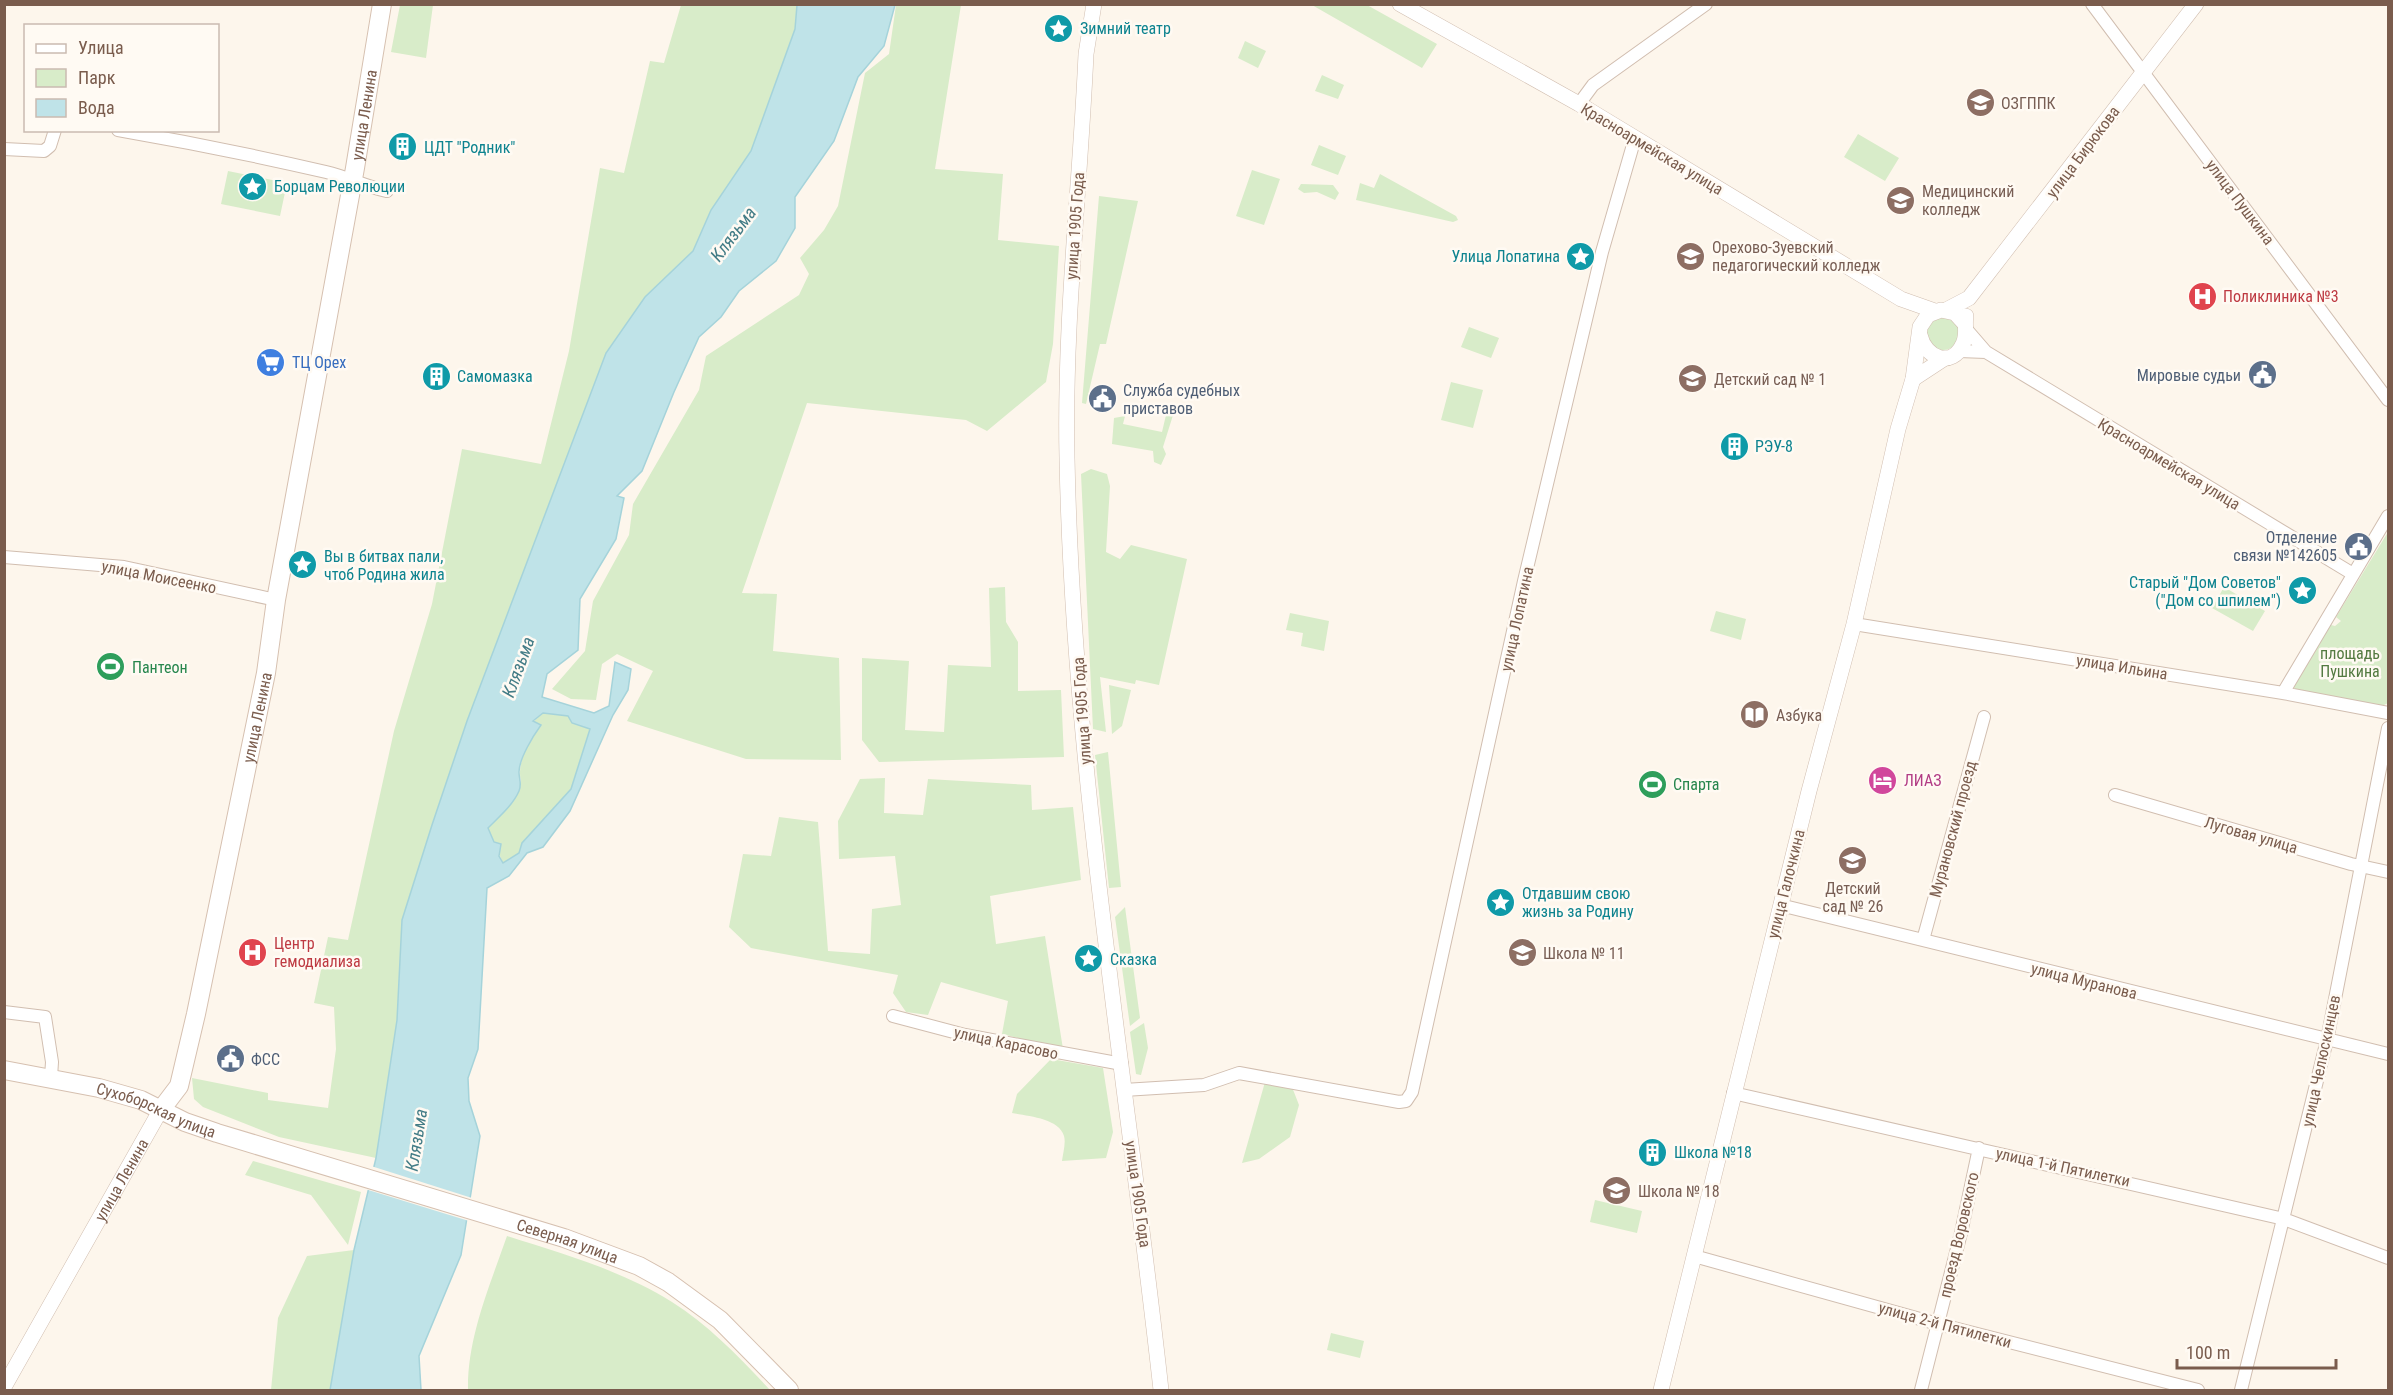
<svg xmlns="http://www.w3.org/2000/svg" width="2393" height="1395" font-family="'Roboto Condensed',sans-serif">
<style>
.green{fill:#d8ecc9}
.water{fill:#bfe3e8;stroke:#a5d3da;stroke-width:1.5;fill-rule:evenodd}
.pier{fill:#fdf6ec}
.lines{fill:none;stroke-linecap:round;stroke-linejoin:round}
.minor-casing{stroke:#d1beb0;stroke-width:14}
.tertiary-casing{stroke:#d1beb0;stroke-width:16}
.secondary-casing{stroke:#d6c0b0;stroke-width:20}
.minor{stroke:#fff;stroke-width:12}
.tertiary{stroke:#fff;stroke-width:15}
.secondary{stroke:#fff;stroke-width:18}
.labels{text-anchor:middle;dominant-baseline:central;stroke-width:5;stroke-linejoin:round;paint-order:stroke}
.culture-label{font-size:16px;fill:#0d838f;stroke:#fffaf3;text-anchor:start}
.education-label{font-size:16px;fill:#785e54;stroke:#fffaf3;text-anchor:start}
.street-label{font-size:16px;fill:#7a5c4d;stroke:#fffaf3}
.health-label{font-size:16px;fill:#be3a42;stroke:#fffaf3;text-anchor:start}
.shop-label{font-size:16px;fill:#366cbe;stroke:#fffaf3;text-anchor:start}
.service-label{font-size:16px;fill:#4e5e75;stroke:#fffaf3;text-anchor:end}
.park-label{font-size:16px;fill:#537a41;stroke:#fffaf3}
.leisure-label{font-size:16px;fill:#27864d;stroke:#fffaf3;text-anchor:start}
.hotel-label{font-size:16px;fill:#b23c85;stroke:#fffaf3;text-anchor:start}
.water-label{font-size:18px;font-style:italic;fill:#437c86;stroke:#fffaf3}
</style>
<rect width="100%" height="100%" fill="#fdf6ec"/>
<!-- green -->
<path class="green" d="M400 5H433L426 58 391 52Z
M681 5H797L795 29 751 151 711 210 693 251 645 297 606 353 467 721 402 920 397 1020 376 1158 279 1137 203 1107 194 1099 192 1078 268 1093V1100L328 1108 336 1049 334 1007 314 1003 328 937 348 940 394 731 432 604 462 449 541 464 569 351 600 168 624 173 650 61 664 63Z
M896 5H961L935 169 1003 174 998 240 1059 246 1053 344 1046 382 987 431 966 420 807 403 742 593 777 594 773 651 839 658 841 760 746 759 627 721 653 671 617 654 602 664 596 700 571 699 552 689 585 651 593 601 629 535 633 504 699 390 706 356 799 295 809 274 800 258 824 230 838 206 865 73 889 54Z
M1312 5H1367L1437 44 1422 68Z
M1245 41 1266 51 1258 68 1238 58Z
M1322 75 1344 85 1338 99 1315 91Z
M1858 134 1899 158 1885 181 1844 157Z
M1319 145 1346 156 1338 175 1311 165Z
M1252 170 1280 179 1264 225 1236 216Z
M228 171 287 183 280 216 221 204Z
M1380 174 1456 216 1458 220 1453 222 1356 200 1360 183 1374 188Z
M1301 184 1333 185 1339 193 1335 200 1317 192 1304 193 1298 189Z
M1099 196 1138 201 1106 344H1100L1086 404 1082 403Z
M1927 334a16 16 0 1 1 32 0a16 16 0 1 1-32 0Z
M1469 327 1499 338 1491 358 1461 347Z
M1451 382 1483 390 1473 428 1441 420Z
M1139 403 1174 412 1163 447 1166 454 1161 465 1154 462 1153 451 1112 444 1114 418 1125 416 1123 424 1162 432 1166 415 1138 408Z
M1091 469 1107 474 1110 486 1106 552 1120 559 1131 545 1187 559 1159 685 1136 680 1135 684 1100 677 1106 732 1093 729 1081 474Z
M2388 532V703L2382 706 2298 691 2294 688 2295 680 2319 639 2331 625 2335 626 2341 621 2336 617Z
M1005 587 1006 622 1018 642V691L1061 690 1064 757 879 762 862 740V658L909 661 905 730 944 732 948 665 991 667 989 588Z
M2224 587 2265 611 2253 631 2212 608Z
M1716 611 1746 619 1741 640 1710 631Z
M1290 613 1329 621 1324 651 1301 646 1303 633 1286 630Z
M1109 685 1131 690 1122 726 1112 734Z
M543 713 568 716 573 723 590 729 571 789 522 843 519 853 503 863 488 828 506 810 521 781C516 762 530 741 540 725L533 722Z
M1108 752 1121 887 1109 888 1095 755Z
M885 778 884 813 923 815 928 779 1031 785 1032 810 1073 807 1081 880 990 896 996 944 1045 936 1063 1049 1002 1034 1008 1001 941 982 928 1015 906 1012 893 993 898 975 751 948 729 927 743 854 771 856 779 817 818 822 828 951 870 954 872 909 901 905 895 856 839 859 838 821 860 779Z
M1125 907 1140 1018 1130 1026 1115 917Z
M1144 1023 1148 1048 1141 1075 1136 1074 1130 1032Z
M1051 1059 1103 1068 1113 1132 1106 1158 1062 1161C1063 1153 1066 1143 1064 1136 1059 1118 1027 1116 1012 1113L1017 1094Z
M1265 1082 1292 1087 1299 1105 1290 1137 1259 1159 1242 1163Z
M253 1161 361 1192 348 1245 311 1195 245 1175Z
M1595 1200 1642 1211 1637 1233 1590 1222Z
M507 1236C563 1254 621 1270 672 1302 709 1325 741 1359 770 1390H468C467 1338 490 1285 507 1236Z
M354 1250 330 1390H271L278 1318 307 1256Z
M1331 1333 1364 1341 1360 1358 1327 1350Z"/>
<!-- water -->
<path class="water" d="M797 5H895L884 46 858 77 834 141 795 197V228L776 261 739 291 721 317 699 337 674 392 642 471 617 496 624 498 616 539 580 599 578 650 547 674 542 697 594 713 609 706 615 662 631 669 628 690 613 715 570 811 543 847 527 853 509 876 487 888 478 1049 468 1078 469 1101 480 1136 461 1255 419 1356 421 1390H330L354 1250 376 1158 397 1020 402 920 432 825 467 721 606 353 645 297 693 251 711 210 751 151 795 29ZM543 713 568 716 572 723 590 729 571 789 522 843 519 853 503 863 499 856 501 844 494 842 488 828C499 817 513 805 519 791 522 784 519 779 519 772 519 759 533 736 541 725L533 721Z"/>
<!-- pier -->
<path class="pier" d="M371 1166 472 1198 469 1221 365 1189Z"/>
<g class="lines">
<defs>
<path id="minor" d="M2092 4 2388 400
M1579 104 1593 85 1706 4
M118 130C188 142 257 156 326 172 348 177 366 187 387 191
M4 149 44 151 50 146 55 130
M1967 330 1986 352 2353 574
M1959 351 1986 352
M4 557 124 567 276 600
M1854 624 2283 693 2388 713
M2283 693 2388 516
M2115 795 2351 864 2388 872
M1780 905 2388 1054
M1923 940 1984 717
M4 1012 45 1017 52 1062 51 1077
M893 1016 965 1035 1122 1064
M1124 1090 1204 1085 1239 1073 1399 1102 1406 1101 1412 1092 1524 581 1602 252 1635 138
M1733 1093 2284 1219 2388 1258
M1694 1256 1938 1324 2198 1390
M1921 1390 1961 1233 1979 1148
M2241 1390 2327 1040 2388 728"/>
<g id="tertiary">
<path d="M1094 4 1086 54C1080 189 1064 323 1067 458 1073 771 1127 1080 1161 1390"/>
<path d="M1400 4 1579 104 1901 299 1935 311"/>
<path d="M1946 310 1969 298 2196 4"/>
<path d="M1920 335C1925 358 1952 369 1963 344 1968 334 1964 326 1966 316"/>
<path d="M1913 379 1945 358"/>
<path id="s1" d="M4 1387 160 1111"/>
<path d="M1661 1390 1809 791 1854 624 1898 429 1913 379 1920 327 1928 315 1941 310 1955 313 1965 324"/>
</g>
<g id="secondary">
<path id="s2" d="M4 1070 99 1088 141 1100 185 1122 217 1133 564 1238 639 1266 668 1282 720 1320 789 1390"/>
<path id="s3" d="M160 1111 179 1086 196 1014 266 673 276 600 355 168 382 4"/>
</g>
</defs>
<!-- minor casing -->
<use href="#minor" class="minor-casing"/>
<!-- tertiary casing -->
<use href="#tertiary" class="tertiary-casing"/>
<!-- secondary casing -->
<use href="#secondary" class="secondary-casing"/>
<!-- minor -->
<use href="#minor" class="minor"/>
<!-- tertiary -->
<use href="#tertiary" class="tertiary"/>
<!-- secondary -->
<use href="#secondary" class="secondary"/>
</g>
<!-- icons -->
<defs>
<symbol id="sight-disc" viewBox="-11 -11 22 22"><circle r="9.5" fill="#0f9aa8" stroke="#fffaf3"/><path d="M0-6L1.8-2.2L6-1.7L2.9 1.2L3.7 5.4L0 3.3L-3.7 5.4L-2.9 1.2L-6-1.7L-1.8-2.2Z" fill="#fff"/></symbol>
<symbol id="university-disc" viewBox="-11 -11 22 22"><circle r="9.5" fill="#8d6e63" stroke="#fffaf3"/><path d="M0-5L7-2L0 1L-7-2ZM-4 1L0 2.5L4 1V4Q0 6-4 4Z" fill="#fff"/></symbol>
<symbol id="building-disc" viewBox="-11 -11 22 22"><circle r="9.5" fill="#0f9aa8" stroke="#fffaf3"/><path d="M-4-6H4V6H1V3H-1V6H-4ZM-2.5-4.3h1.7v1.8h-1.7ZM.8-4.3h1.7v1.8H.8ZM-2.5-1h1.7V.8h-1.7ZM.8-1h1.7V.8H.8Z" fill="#fff"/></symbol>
<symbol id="hospital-disc" viewBox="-11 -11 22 22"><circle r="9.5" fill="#e0444e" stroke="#fffaf3"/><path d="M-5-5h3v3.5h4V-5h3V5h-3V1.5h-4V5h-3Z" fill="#fff"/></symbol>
<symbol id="supermarket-disc" viewBox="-11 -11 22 22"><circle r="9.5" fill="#3f7fe0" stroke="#fffaf3"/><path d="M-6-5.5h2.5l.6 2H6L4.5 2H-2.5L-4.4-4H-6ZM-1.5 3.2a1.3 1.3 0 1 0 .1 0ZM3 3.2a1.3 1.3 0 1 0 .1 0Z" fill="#fff"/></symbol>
<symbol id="civic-disc" viewBox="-11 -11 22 22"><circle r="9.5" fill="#5c6f8a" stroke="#fffaf3"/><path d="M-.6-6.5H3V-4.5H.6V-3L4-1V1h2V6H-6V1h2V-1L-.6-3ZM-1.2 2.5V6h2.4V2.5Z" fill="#fff"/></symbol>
<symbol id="school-disc" viewBox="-11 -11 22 22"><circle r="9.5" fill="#8d6e63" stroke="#fffaf3"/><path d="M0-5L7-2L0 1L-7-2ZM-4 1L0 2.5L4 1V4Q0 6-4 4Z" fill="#fff"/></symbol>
<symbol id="stadium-disc" viewBox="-11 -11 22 22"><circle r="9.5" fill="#2e9e5b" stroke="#fffaf3"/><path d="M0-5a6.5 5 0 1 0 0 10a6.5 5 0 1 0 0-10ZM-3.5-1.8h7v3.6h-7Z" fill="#fff"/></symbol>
<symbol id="library-disc" viewBox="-11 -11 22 22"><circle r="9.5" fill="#8d6e63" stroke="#fffaf3"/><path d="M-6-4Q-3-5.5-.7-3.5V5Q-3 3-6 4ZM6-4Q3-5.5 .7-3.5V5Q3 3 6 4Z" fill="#fff"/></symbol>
<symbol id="hotel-disc" viewBox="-11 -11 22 22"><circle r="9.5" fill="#d1479c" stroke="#fffaf3"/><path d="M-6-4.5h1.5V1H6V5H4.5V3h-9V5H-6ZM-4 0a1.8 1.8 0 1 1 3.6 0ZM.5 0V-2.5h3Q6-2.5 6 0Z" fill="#fff"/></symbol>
</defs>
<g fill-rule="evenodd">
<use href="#sight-disc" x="1042" y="12" width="33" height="33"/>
<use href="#university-disc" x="1964" y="86" width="33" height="33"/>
<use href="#building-disc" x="386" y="130" width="33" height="33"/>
<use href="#sight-disc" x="236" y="170" width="33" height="33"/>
<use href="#university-disc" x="1884" y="184" width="33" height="33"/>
<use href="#sight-disc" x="1564" y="240" width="33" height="33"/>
<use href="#university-disc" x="1674" y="240" width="33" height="33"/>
<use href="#hospital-disc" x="2186" y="280" width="33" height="33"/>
<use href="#supermarket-disc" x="254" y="346" width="33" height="33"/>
<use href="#civic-disc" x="2246" y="358" width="33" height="33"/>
<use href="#building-disc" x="420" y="360" width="33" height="33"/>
<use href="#school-disc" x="1676" y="362" width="33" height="33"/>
<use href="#civic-disc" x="1086" y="382" width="33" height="33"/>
<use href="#building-disc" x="1718" y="430" width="33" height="33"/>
<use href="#civic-disc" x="2342" y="530" width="33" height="33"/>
<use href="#sight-disc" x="286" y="548" width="33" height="33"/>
<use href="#sight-disc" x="2286" y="574" width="33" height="33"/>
<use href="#stadium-disc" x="94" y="650" width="33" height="33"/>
<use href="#library-disc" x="1738" y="698" width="33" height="33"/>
<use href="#hotel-disc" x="1866" y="764" width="33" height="33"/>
<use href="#stadium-disc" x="1636" y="768" width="33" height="33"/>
<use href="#school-disc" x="1836" y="844" width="33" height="33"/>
<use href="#sight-disc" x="1484" y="886" width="33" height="33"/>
<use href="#hospital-disc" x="236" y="936" width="33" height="33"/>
<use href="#school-disc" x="1506" y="936" width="33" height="33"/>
<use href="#sight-disc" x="1072" y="942" width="33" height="33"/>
<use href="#civic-disc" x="214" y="1042" width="33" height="33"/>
<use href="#building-disc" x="1636" y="1136" width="33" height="33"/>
<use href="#school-disc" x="1600" y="1174" width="33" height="33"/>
</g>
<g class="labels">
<!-- culture labels -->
<g class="culture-label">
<text x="1080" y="28">Зимний театр</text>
<text x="424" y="147">ЦДТ "Родник"</text>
<text x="274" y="186">Борцам Революции</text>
<text x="1560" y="256" text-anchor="end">Улица Лопатина</text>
<text x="457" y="376">Самомазка</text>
<text x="1755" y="446">РЭУ-8</text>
<text x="324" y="556">Вы в битвах пали,<tspan x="324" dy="18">чтоб Родина жила</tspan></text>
<text x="2281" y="582" text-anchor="end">Старый "Дом Советов"<tspan x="2281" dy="18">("Дом со шпилем")</tspan></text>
<text x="1522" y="893">Отдавшим свою<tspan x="1522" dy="18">жизнь за Родину</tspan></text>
<text x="1110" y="959">Сказка</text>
<text x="1674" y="1152">Школа №18</text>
</g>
<!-- education labels -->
<g class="education-label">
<text x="2001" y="103">ОЗГППК</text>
<text x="1922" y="191">Медицинский<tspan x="1922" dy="18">колледж</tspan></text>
<text x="1712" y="247">Орехово-Зуевский<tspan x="1712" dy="18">педагогический колледж</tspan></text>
<text x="1714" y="379">Детский сад № 1</text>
<text x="1776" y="715">Азбука</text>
<text x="1853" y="888" text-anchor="middle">Детский<tspan x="1853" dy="18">сад № 26</tspan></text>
<text x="1543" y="953">Школа № 11</text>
<text x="1638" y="1191">Школа № 18</text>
</g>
<!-- street labels -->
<g class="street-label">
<text stroke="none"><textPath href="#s3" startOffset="1020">улица Ленина</textPath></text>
<text transform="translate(1652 149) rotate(31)">Красноармейская улица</text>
<text transform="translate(2083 152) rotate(-53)">улица Бирюкова</text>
<text transform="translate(2240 202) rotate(53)">улица Пушкина</text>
<text transform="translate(1075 226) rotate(-86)">улица 1905 Года</text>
<text transform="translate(2169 464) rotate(31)">Красноармейская улица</text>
<text transform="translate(159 577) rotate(11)">улица Моисеенко</text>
<text transform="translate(1517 619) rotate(-78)">улица Лопатина</text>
<text transform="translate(2122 667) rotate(9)">улица Ильина</text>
<text transform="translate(1082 711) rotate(-94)">улица 1905 Года</text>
<text stroke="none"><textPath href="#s3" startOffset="408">улица Ленина</textPath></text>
<text transform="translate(1953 829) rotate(-75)">Мурановский проезд</text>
<text transform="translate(2251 835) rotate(16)">Луговая улица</text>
<text transform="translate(1786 884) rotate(-76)">улица Галочкина</text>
<text transform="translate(2084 981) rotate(14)">улица Муранова</text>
<text transform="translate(1006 1043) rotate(12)">улица Карасово</text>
<text transform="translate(2321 1061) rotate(-78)">улица Челюскинцев</text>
<text stroke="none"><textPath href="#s2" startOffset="158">Сухоборская улица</textPath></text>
<text transform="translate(2063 1167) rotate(12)">улица 1-й Пятилетки</text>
<text stroke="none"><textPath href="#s1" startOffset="238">улица Ленина</textPath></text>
<text transform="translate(1138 1194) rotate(82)">улица 1905 Года</text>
<text transform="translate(1959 1235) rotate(-77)">проезд Воровского</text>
<text stroke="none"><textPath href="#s2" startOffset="590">Северная улица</textPath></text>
<text transform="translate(1945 1325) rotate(15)">улица 2-й Пятилетки</text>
</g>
<!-- health labels -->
<g class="health-label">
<text x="2223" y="296">Поликлиника №3</text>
<text x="274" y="943">Центр<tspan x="274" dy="18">гемодиализа</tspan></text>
</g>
<!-- shop labels -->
<g class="shop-label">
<text x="292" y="362">ТЦ Орех</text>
</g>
<!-- service labels -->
<g class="service-label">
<text x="2241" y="375">Мировые судьи</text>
<text x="1123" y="390" text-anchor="start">Служба судебных<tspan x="1123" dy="18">приставов</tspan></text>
<text x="2337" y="537">Отделение<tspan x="2337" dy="18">связи №142605</tspan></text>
<text x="251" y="1059" text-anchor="start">ФСС</text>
</g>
<!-- park labels -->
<g class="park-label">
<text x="2350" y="653">площадь<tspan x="2350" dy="18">Пушкина</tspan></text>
</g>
<!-- leisure labels -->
<g class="leisure-label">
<text x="132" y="667">Пантеон</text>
<text x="1673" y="784">Спарта</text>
</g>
<!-- hotel labels -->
<g class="hotel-label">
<text x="1904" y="780">ЛИАЗ</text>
</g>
<!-- water labels -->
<g class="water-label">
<text transform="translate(733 234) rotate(-53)">Клязьма</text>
<text transform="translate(518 667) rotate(-70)">Клязьма</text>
<text transform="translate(416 1140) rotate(-81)">Клязьма</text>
</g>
</g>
<!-- border -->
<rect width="2393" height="1395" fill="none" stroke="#7a5c4d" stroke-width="12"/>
<!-- legend -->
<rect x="24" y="24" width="195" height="108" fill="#fffaf3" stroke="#cabbb1" stroke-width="1.5"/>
<rect x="36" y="44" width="30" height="9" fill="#ffffff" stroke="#cabbb1" stroke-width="1.5"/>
<text x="78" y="54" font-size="18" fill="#7a5c4d">Улица</text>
<rect x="36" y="69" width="30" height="18" fill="#d8ecc9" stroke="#cabbb1" stroke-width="1.5"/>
<text x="78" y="84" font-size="18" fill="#7a5c4d">Парк</text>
<rect x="36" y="99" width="30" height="18" fill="#bfe3e8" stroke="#cabbb1" stroke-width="1.5"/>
<text x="78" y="114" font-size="18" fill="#7a5c4d">Вода</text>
<!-- scale -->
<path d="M2177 1359v9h159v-9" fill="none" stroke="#7a5c4d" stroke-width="3"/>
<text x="2186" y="1359" font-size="18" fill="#7a5c4d" stroke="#fffaf3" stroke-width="4.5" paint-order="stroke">100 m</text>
</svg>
